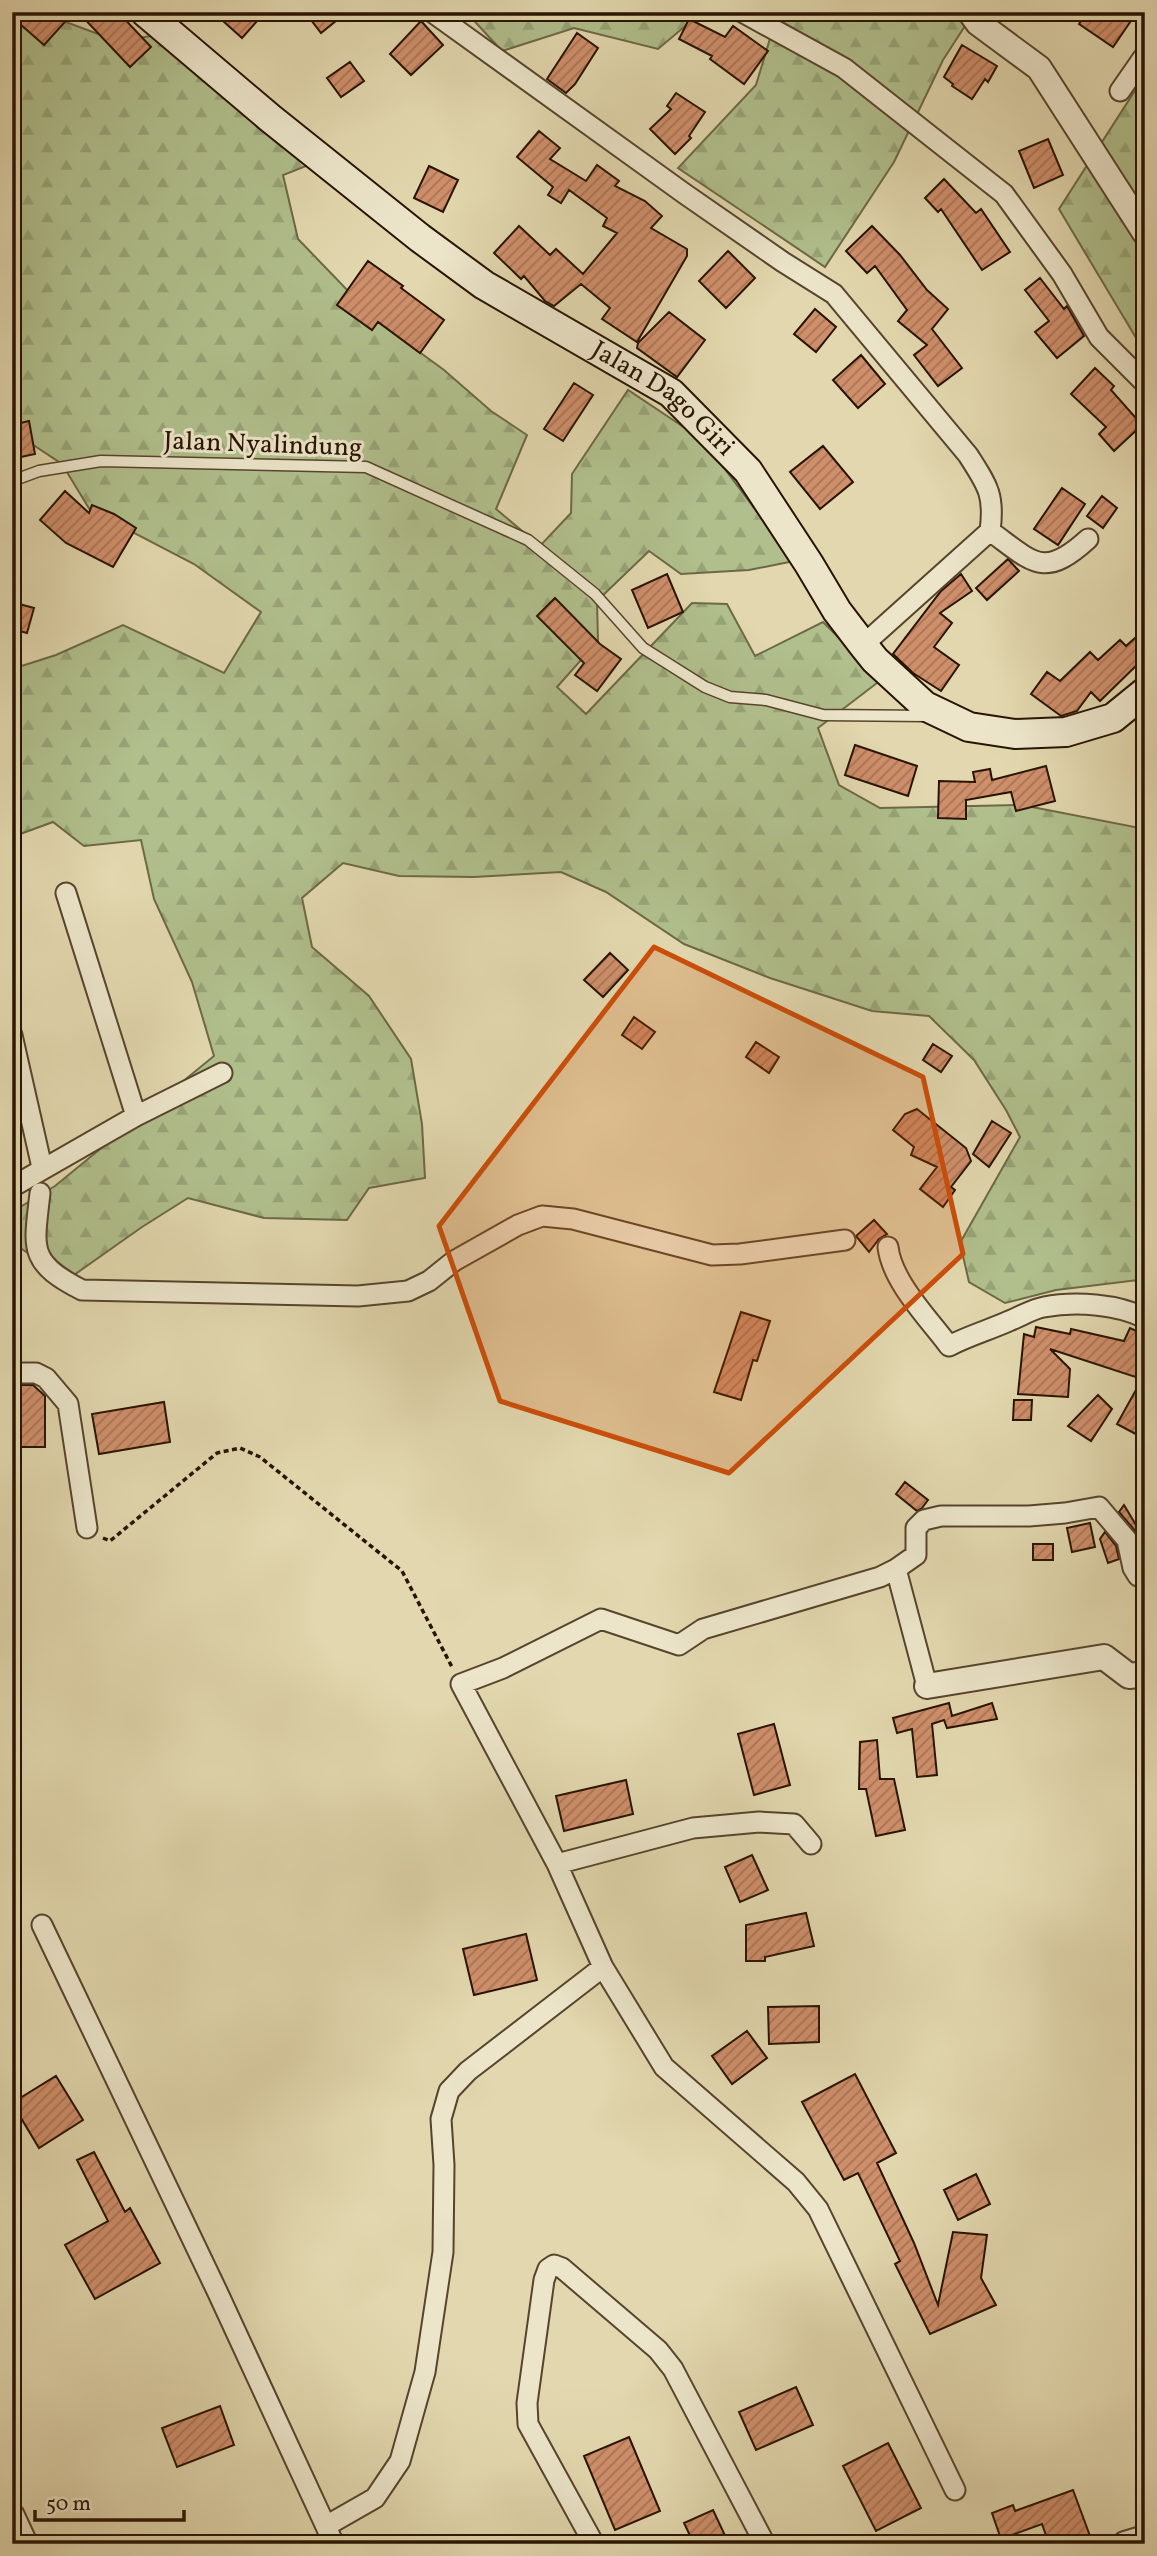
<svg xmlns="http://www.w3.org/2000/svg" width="1157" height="2556" font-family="Vollkorn,serif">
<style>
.forest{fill:url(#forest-firs);stroke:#6c6946;stroke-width:2}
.building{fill:url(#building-hatch);stroke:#291301;stroke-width:2}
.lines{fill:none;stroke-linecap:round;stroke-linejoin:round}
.service-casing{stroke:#57442c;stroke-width:13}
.minor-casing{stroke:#57442c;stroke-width:23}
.tertiary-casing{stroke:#57442c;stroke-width:28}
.secondary-casing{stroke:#291301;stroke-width:32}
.path{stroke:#291301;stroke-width:3.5;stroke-dasharray:5 3.5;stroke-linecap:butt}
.service{stroke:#ece5ca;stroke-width:10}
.minor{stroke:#ece5ca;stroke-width:19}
.tertiary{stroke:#ece5ca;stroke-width:24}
.secondary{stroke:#ece5ca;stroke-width:28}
.marked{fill:#cb4e0a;fill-opacity:0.2;stroke:#cb4e0a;stroke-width:5;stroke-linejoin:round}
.labels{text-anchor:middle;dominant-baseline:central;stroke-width:6;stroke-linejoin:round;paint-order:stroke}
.street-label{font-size:26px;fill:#291301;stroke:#ece5ca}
</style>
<defs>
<pattern id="forest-firs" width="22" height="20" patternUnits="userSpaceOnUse" patternTransform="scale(1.75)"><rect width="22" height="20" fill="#b0bf8c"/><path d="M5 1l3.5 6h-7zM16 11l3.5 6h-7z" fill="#97a377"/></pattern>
<pattern id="building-hatch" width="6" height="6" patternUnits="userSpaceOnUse" patternTransform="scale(1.75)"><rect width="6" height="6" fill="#cf8f6b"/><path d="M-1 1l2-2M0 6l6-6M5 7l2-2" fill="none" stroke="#a87456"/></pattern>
</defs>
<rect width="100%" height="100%" fill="#e2d7ae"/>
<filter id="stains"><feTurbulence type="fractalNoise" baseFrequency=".00286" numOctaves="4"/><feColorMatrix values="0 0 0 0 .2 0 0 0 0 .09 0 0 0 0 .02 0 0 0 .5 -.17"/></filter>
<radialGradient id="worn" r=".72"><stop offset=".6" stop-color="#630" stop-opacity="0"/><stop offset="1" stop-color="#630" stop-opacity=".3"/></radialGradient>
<!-- forest -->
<path class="forest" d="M12 12H39L117 41 165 34 319 161 283 175 298 239 377 321 444 370 491 411 527 435 496 509 540 546 571 513 572 474 628 390 703 440 794 561 749 570 681 574 649 551 597 601 598 641 557 687 586 714 692 603 727 604 755 656 823 622 881 680 818 728 839 785 880 808 1022 805 1145 829V1286L1138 1280 1056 1290 1005 1303 969 1282 960 1243 1020 1137 1006 1110 974 1060 929 1016 872 1011 770 978 684 944 606 892 561 872 474 877 399 876 343 863 302 898 312 947 369 996 411 1059 422 1124 425 1178 369 1188 347 1220 264 1218 188 1198 142 1227 74 1275 26 1252 12 1242V1212L55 1186 214 1056 192 982 154 899 141 840 84 846 53 822 12 837V669L56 655 123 625 224 673 261 612 194 564 90 510 62 464 12 431Z
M466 12H702L658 49 574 28 502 51Z
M778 12H974L943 60 894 162 825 267 678 168 756 85Z
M1145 75V353L1059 209Z"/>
<!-- building -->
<path class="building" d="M12 12H74L44 45 12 17Z
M78 12H118L151 47 130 67Z
M213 12H265L242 38Z
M305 12H347L321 33Z
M1087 12H1137L1113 47 1079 24Z
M689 19 725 37 733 26 768 51 744 84 710 59 712 56 679 39Z
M421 21 443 45 411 75 390 54Z
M577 33 598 48 575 84 566 93 547 79Z
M962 45 997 66 988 82 985 79 972 99 952 86 953 84 944 77Z
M350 62 364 81 341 97 327 78Z
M676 93 705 112 689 136 691 138 675 154 650 129 671 109 667 106Z
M539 131 560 148 550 159 586 181 597 165 619 181 615 186 645 201 662 216 651 228 687 249V256L637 342 602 319 610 308 581 284 554 306 545 301 524 276 521 279 494 253 519 226 550 255 556 249 583 274 617 233 603 226 607 218 569 190 561 203 548 195 553 187 517 157Z
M1048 139 1063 175 1034 188 1019 151Z
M429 166 458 180 443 212 414 198Z
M944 179 976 213 981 209 1010 252 982 270 941 209 938 212 925 198Z
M872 226 900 255 927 290 948 309 932 329 962 368 938 386 914 355 927 345 898 321 907 310 875 266 867 273 846 251Z
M728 251 755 278 726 308 699 281Z
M368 261 403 286 401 288 444 320 420 353 378 322 372 330 337 305Z
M1040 278 1064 309 1067 306 1084 336 1057 358 1035 332 1049 321 1025 290Z
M815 309 836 327 816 352 794 334Z
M669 312 705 340 677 377 637 348 638 343Z
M861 355 885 384 858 408 833 380Z
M1095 368 1114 386 1111 390 1142 425 1114 451 1099 434 1106 427 1071 394Z
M574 383 593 395 563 441 544 429Z
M29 421 35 454 16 458 12 425Z
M823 446 853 482 820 509 790 472Z
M1062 488 1085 504 1058 545 1034 529Z
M65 491 89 513 92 505 114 514 136 528 113 567 66 543 40 520Z
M1102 496 1117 508 1103 528 1087 516Z
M1008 559 1019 571 987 600 976 588Z
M667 574 683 612 648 628 632 590Z
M961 574 972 591 940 613 952 623 934 647 959 665 941 691 913 673 893 654 941 591Z
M555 598 600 644 621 659 597 691 575 675 584 663 537 616Z
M12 602 34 608 27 633 12 629Z
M1145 629V657L1100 701 1091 692 1077 711 1061 716 1031 694 1047 672 1060 681 1090 652 1098 660 1120 640 1126 646Z
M855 745 917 766 908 796 845 775Z
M1046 766 1055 801 1016 811 1011 792 966 800V819L938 818 939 781 975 782 973 772 990 769 992 780Z
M610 953 628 970 603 997 584 980Z
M634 1017 655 1032 642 1049 622 1035Z
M756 1042 779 1057 769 1073 746 1057Z
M933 1044 952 1056 941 1072 923 1060Z
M917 1109 966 1148 971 1161 951 1187 955 1190 943 1207 920 1189 937 1167 911 1155 914 1147 893 1130 905 1114Z
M992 1121 1011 1133 989 1167 973 1154Z
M874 1220 887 1234 879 1239 869 1252 856 1236Z
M741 1312 770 1321 757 1361 753 1360 741 1400 714 1392Z
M1036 1327 1070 1334 1071 1329 1124 1341 1130 1328 1145 1335V1439L1117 1424 1142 1379 1050 1349 1070 1369 1068 1397 1018 1394 1024 1334 1034 1337Z
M14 1385H33L45 1396V1447H14Z
M1098 1395 1112 1409 1091 1441 1068 1426Z
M1014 1400H1032L1031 1420H1013Z
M164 1402 170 1442 99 1454 92 1414Z
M905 1482 928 1500 922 1508 917 1511 896 1494Z
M1124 1505 1145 1540V1559L1137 1533 1119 1512Z
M1090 1523 1095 1547 1072 1552 1067 1528Z
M1105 1532 1116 1546 1119 1559 1108 1563 1100 1539Z
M1033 1544H1053V1560H1033Z
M949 1703 952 1716 992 1703 997 1719 947 1728 944 1720 932 1724 937 1775 917 1777 912 1729 897 1733 893 1718Z
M774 1724 790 1785 754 1795 738 1734Z
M877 1740 880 1779H894L905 1830 876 1836 866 1789H859L860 1742Z
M626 1780 633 1814 564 1831 556 1796Z
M752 1855 768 1890 740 1902 725 1867Z
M806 1913 814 1946 765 1957V1961H746V1925Z
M526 1934 537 1980 474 1995 463 1949Z
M819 2006V2042L769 2044 768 2007Z
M747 2031 767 2058 732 2084 712 2056Z
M855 2074 896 2153 877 2163 914 2243 938 2305 953 2232 987 2235 981 2278 996 2305 930 2334 895 2264 900 2261 858 2173 844 2180 802 2102Z
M56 2076 83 2120 39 2148 12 2103Z
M94 2152 125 2212 130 2208 160 2263 95 2299 65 2245 108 2221 77 2160Z
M976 2174 990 2204 958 2220 944 2190Z
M796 2387 813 2425 756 2450 739 2412Z
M220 2406 234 2445 177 2467 162 2428Z
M629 2437 660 2511 615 2530 584 2456Z
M888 2443 921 2508 876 2531 843 2466Z
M1073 2490 1093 2544H1049L1042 2524 1001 2539 992 2513 1013 2505 1015 2511Z
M713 2510 729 2544H694L684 2523Z"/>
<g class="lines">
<defs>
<path id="service" d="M12 481 39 471 101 461 366 467 528 540 595 594 643 648 705 687 730 697 766 700 823 715 928 716"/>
<path id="minor" d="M432 12 685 194 783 262 834 294 968 455C987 485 995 494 990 531L863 645
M742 12 844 68 1004 194 1062 274 1099 337 1145 383
M1120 91 1145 55
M990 531C1033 562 1043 580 1088 539
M12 1035 41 1163
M136 1116 222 1073
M12 1187 136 1116 66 893
M40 1193C34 1248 27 1262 82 1290L358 1296 408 1291 429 1281 454 1261 518 1225 542 1216 573 1219 712 1255 740 1254 845 1240
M888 1247C892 1282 929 1319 949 1346 968 1336 989 1330 1009 1321 1020 1317 1032 1309 1044 1307 1075 1301 1117 1304 1145 1318
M12 1373H36L46 1378 68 1404 87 1528
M896 1569 927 1686
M557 1864 693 1828 759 1822 794 1824 811 1844
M42 1925 217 2291 334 2544
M603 1967 557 1864 461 1684 503 1668 601 1619 679 1645 703 1629 880 1577 896 1569 916 1555V1528L924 1520 941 1516H1029L1065 1513 1099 1507 1127 1540 1133 1568 1138 1576 1145 1571
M326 2526 375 2498 400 2461 425 2372 443 2252 444 2165 441 2119 449 2091 468 2071 603 1967 664 2067 796 2182 818 2209 955 2490
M594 2544 528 2424 527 2403 544 2280 548 2269 554 2265 562 2268 658 2350 673 2369 765 2544"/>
<path id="tertiary" d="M970 12 978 23 1039 68 1145 233
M927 1686 1104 1657 1129 1676 1145 1674
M12 2516 25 2544
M1125 2544 1145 2538"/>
<g id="secondary">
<path id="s1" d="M145 12 270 118 420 238 484 285 671 393 748 471 809 564 837 611 863 645 875 660 925 706 969 727 1015 734 1066 732 1113 718 1145 692"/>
</g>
</defs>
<!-- service casing -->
<use href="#service" class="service-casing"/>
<!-- minor casing -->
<use href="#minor" class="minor-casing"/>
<!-- tertiary casing -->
<use href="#tertiary" class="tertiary-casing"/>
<!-- secondary casing -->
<use href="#secondary" class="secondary-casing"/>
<!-- path -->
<path class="path" d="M103 1538 110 1541 217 1453 240 1448 260 1457 402 1571 452 1667"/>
<!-- service -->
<use href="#service" class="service"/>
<!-- minor -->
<use href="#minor" class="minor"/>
<!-- tertiary -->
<use href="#tertiary" class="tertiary"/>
<!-- secondary -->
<use href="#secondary" class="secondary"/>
</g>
<!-- marked area -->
<path class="marked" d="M654 947 923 1077 963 1254 729 1473 500 1401 439 1226Z"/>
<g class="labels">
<!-- street labels -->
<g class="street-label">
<text stroke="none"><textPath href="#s1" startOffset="648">Jalan Dago Giri</textPath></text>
<text transform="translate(263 445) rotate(2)">Jalan Nyalindung</text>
</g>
</g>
<!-- margin -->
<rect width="1157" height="2556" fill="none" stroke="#e2d7ae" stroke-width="42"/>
<rect x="14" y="14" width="1129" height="2528" fill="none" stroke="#291301" stroke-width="3.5"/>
<rect x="21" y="21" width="1115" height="2514" fill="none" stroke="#291301" stroke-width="2"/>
<!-- scale -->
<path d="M35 2510v10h149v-10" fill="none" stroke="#291301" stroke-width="3.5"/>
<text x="46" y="2510" font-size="21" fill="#291301" stroke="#ece5ca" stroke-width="5" paint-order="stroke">50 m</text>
<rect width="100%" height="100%" filter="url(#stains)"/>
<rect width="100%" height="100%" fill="url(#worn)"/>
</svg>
